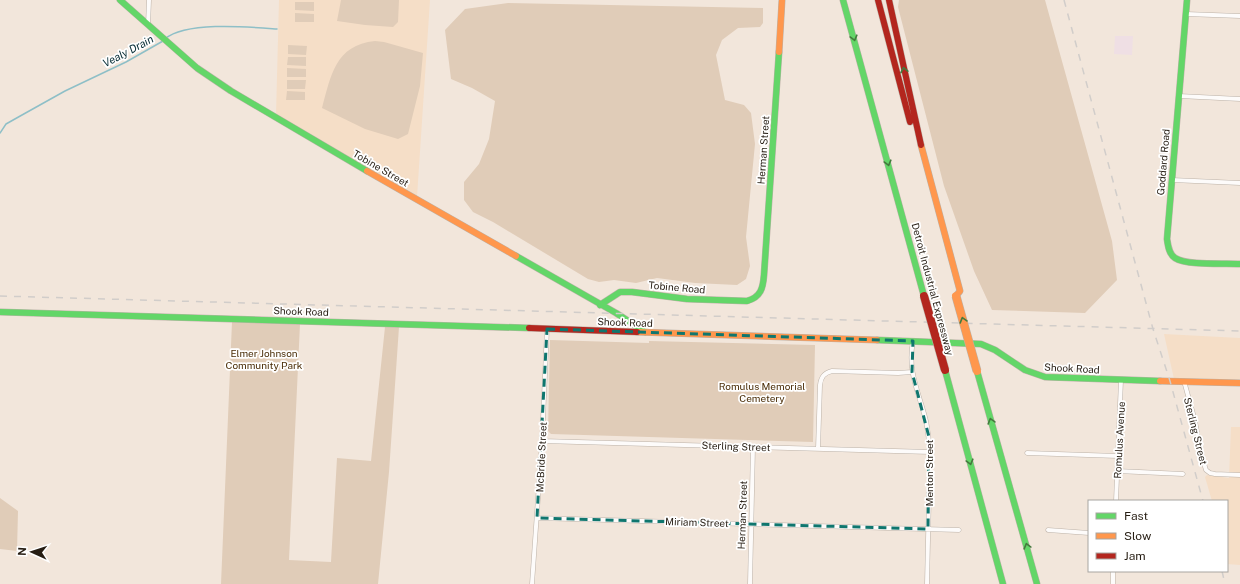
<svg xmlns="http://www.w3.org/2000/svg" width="1240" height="584" font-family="'Public Sans',sans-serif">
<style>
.built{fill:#f5dec7}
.industrial{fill:#efdfe4}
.green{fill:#e0ccb8}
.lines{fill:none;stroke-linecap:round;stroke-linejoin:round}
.stream{stroke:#8ebfc7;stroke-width:1.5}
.street-casing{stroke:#bcb2a8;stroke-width:5}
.fast-casing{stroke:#bcb2a8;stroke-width:7}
.slow-casing{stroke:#bcb2a8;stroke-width:7}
.jam-casing{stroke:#bcb2a8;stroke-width:7}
.street{stroke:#fdfbfa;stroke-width:4}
.fast{stroke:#63d668;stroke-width:6}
.slow{stroke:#ff974d;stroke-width:6}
.jam{stroke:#b3261e;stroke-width:6}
.rail{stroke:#d1cdca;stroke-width:1.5;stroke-dasharray:7 7;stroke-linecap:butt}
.slow-bridge-casing{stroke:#bcb2a8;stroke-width:9;stroke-linecap:butt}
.jam-bridge-casing{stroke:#bcb2a8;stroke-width:9;stroke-linecap:butt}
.slow-bridge{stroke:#ff974d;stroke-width:8}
.jam-bridge{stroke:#b3261e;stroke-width:8}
.oneway{stroke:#447a3e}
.marked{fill:none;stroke:#0f766e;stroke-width:3;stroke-dasharray:8 5;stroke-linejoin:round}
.labels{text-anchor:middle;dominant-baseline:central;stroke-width:3.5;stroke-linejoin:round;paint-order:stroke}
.street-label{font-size:10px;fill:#261d13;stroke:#fff}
.park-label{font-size:10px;fill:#4a2d07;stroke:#fff}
.water-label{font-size:11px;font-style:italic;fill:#092f37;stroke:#fff}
</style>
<rect width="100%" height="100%" fill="#f2e6db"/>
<!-- built -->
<path class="built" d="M279 0H430L417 197 276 115Z
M1164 334 1240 338V380L1174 379Z
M1231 427H1240V565L1227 564V501H1212L1205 477 1207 475 1229 478Z"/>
<!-- industrial -->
<path class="industrial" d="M1115 36H1133L1132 55 1114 54Z"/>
<!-- green -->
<path class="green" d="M341 0H399L398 22 393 27 365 25 337 21Z
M899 0H1045L1112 241 1117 280 1085 313 992 310 974 271 944 186 898 7Z
M295 2H314V11L295 10Z
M508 3 763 8V23L760 27 738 28 722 40 716 55 725 100 744 105 751 113 755 144 746 237 750 266 746 279 737 285 695 283 657 278 636 283 614 280 599 282 588 279 493 222 473 212 464 200V182L479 164 489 139 495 101 472 88 451 79 445 30 465 9Z
M295 13 314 14V22H295Z
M375 41 384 42 423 53 420 86 408 134 398 139 365 129 322 108C331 76 335 45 375 41Z
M288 45 307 46 306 55 288 54Z
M288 57H306V66L287 65Z
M287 68 306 69V77H287Z
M287 80H306L305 89H287Z
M287 91 305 92V100H286Z
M232 322 300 324 289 560 331 562 337 458 371 461 385 327H399L389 472 378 584H221Z
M550 340 649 343V341L815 345 813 442 551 434 548 431Z
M0 498 18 511 17 551 0 549Z"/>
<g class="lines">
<!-- stream -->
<path class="stream" d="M165 39C186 21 250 27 277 29
M0 133 6 124 22 115 65 91 126 62 163 41"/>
<defs>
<path id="street" d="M1186 14 1240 16
M148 25 149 0
M1179 96 1240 99
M1172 180 1240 183
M913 341C907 372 919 392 926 421 928 431 929 441 930 452L927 584
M1184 381 1195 421 1201 454 1206 470 1210 473 1215 474 1240 475
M542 441 930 452
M818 449 820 385C821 377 824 373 832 371L898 373 912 372
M1027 453 1118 456
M1117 471 1183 474
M1116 501 1121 380
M537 518 959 530
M1048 530 1089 533
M1113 571V584
M532 584 542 441 547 329
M750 584 753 447"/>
<path id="fast" d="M120 0 197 68 231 91 367 171
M843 0 924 296
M1187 0 1167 239C1168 246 1169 254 1175 258 1187 266 1225 263 1240 264
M516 256 616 313 645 332
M600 305 620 292H632L687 299 747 301C761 297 763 288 764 275L779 52
M0 312 529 328
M877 340 981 344 995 350 1025 370 1045 377 1160 381
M945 370 1003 584
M977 371 1037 584"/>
<path id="slow" d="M779 52 782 0
M921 145 960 291 956 296
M367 171 516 256
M637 332 877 340
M1160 381 1240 383"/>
<path id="jam" d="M878 0 910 122
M889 0 921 145
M529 328 637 332"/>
</defs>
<!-- street casing -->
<use href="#street" class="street-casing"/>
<!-- fast casing -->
<use href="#fast" class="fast-casing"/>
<!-- slow casing -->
<use href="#slow" class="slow-casing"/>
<!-- jam casing -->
<use href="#jam" class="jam-casing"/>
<!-- street -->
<use href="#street" class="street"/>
<!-- fast -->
<use href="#fast" class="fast"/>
<!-- slow -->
<use href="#slow" class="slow"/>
<!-- jam -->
<use href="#jam" class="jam"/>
<!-- rail -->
<path class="rail" d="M1064 0 1153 329 1170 381 1203 501
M0 296 1240 331
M1222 571 1225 584"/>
<defs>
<path id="slow-bridge" d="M956 296 977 371"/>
<path id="jam-bridge" d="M924 296 945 370"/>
</defs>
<!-- slow-bridge casing -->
<use href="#slow-bridge" class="slow-bridge-casing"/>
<!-- jam-bridge casing -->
<use href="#jam-bridge" class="jam-bridge-casing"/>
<!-- slow-bridge -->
<use href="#slow-bridge" class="slow-bridge"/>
<!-- jam-bridge -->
<use href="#jam-bridge" class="jam-bridge"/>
</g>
<!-- one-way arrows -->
<defs><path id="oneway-chevron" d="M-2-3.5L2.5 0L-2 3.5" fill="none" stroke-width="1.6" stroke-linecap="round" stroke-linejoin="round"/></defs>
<g class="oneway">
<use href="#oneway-chevron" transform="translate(854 38) rotate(75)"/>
<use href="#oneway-chevron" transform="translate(904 70) rotate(-102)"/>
<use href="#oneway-chevron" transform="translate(888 163) rotate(75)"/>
<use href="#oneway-chevron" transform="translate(963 320) rotate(-106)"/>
<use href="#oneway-chevron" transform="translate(991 421) rotate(-106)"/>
<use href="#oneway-chevron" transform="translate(970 462) rotate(75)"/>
<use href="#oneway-chevron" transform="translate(1027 546) rotate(-105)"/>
</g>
<!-- marked area -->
<path class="marked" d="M547 329 913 341 912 372 929 437 928 529 537 518Z"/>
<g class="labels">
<!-- street labels -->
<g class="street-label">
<text transform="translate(763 150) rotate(-86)">Herman Street</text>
<text transform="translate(1163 162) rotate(-85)">Goddard Road</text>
<text transform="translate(381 168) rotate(30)">Tobine Street</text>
<text transform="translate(677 287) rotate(5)">Tobine Road</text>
<text transform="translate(933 289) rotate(75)">Detroit Industrial Expressway</text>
<text transform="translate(301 311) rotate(2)">Shook Road</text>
<text transform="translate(625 322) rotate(2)">Shook Road</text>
<text transform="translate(1072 368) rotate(3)">Shook Road</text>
<text transform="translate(1196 431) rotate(76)">Sterling Street</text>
<text transform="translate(1119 440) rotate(-87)">Romulus Avenue</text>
<text transform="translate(736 446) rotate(2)">Sterling Street</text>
<text transform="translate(541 457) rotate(-87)">McBride Street</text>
<text transform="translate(929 473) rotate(-90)">Menton Street</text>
<text transform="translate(742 515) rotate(-88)">Herman Street</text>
<text transform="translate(697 522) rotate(2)">Miriam Street</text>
</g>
<!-- park labels -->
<g class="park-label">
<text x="264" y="353">Elmer Johnson<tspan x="264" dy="12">Community Park</tspan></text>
<text x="762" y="386">Romulus Memorial<tspan x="762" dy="12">Cemetery</tspan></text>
</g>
<!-- water labels -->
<g class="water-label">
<text transform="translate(128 51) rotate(-28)">Vealy Drain</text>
</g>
</g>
<!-- legend -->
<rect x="1088" y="500" width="140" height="72" fill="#ffffff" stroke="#a8a5a1"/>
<rect x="1096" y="513" width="20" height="6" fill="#63d668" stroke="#a8a5a1"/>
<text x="1124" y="520" font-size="12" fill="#261d13">Fast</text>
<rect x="1096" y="533" width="20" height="6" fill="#ff974d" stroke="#a8a5a1"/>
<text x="1124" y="540" font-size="12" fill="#261d13">Slow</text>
<rect x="1096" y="553" width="20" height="6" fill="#b3261e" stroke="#a8a5a1"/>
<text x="1124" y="560" font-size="12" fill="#261d13">Jam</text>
<!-- north arrow -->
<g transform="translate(32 552) rotate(273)" stroke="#ffffff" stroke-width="3" paint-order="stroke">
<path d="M0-3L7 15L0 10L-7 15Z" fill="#261d13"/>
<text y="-6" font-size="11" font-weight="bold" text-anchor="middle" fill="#261d13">N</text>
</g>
</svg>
